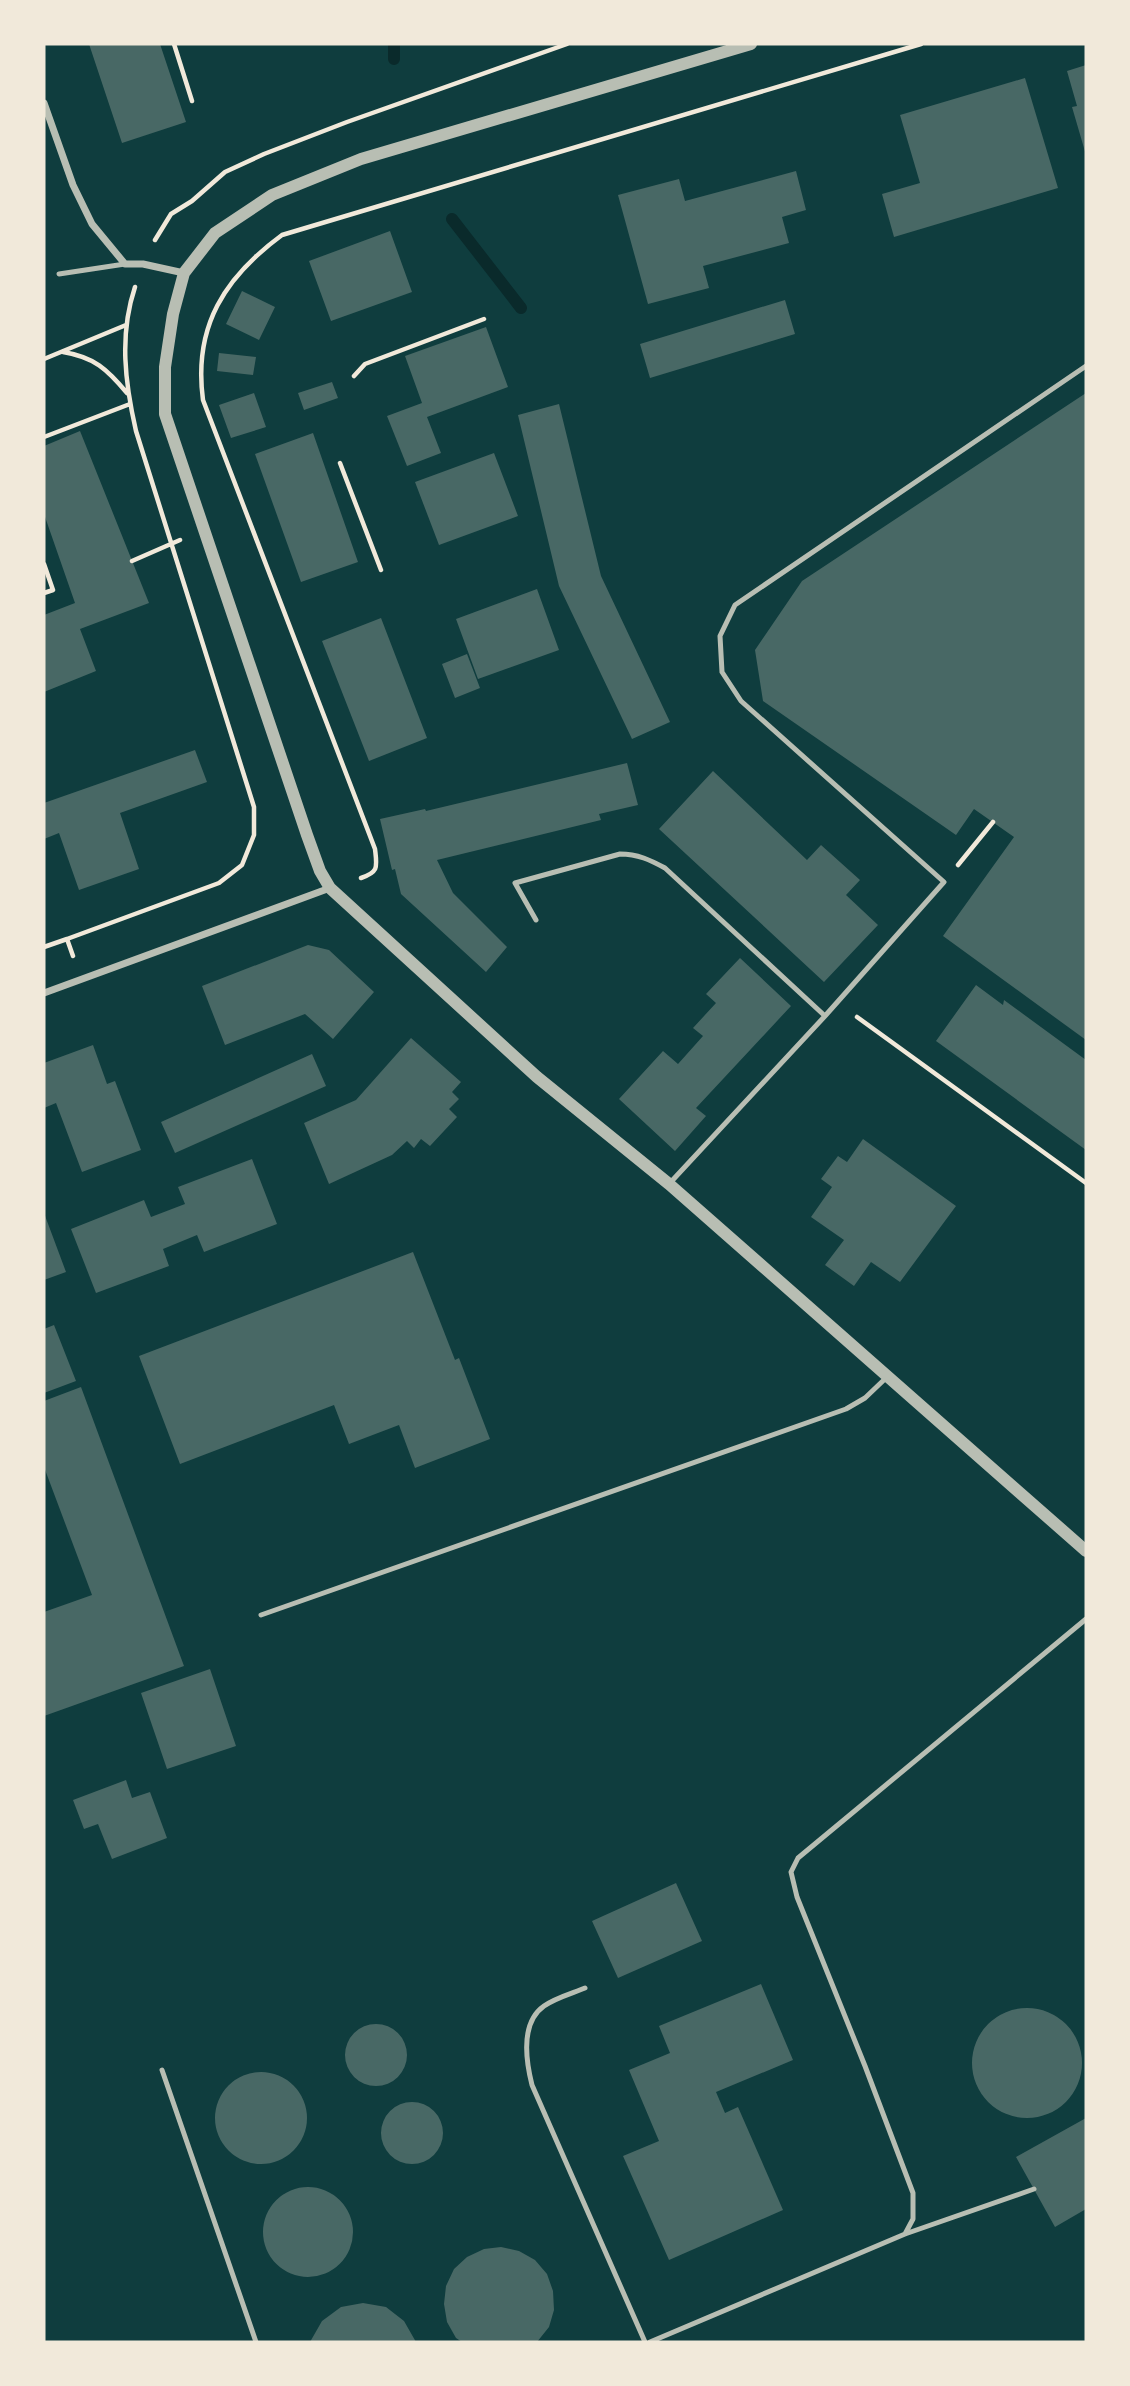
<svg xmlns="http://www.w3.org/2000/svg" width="1130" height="2386" font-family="'Noto Serif',serif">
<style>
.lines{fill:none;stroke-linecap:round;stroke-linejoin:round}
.stream{stroke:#0a2a2b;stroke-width:12}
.building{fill:#486865}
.path{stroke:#f1e9da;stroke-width:4.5}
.service{stroke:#b8beb3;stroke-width:5}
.minor{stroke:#b8beb3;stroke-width:7}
.tertiary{stroke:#b8beb3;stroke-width:12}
</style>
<rect width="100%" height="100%" fill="#0f3d3e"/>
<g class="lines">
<!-- stream -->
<path class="stream" d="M394 44V59
M452 219 521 308"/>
</g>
<!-- building -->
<path class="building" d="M89 44H160L186 122 122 143Z
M1086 65V155L1072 107 1077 106 1067 71Z
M1025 78 1058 188 894 237 882 194 920 183 900 115Z
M796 171 806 210 782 217 789 243 703 266 709 288 648 304 618 195 679 179 685 201Z
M390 231 412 292 331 321 309 261Z
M242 291 275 307 259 340 226 324Z
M785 300 795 334 650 378 640 344Z
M486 327 508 387 427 417 441 453 407 466 387 416 422 403 405 356Z
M219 353 256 357 253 375 217 371Z
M332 382 338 398 304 410 298 393Z
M254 393 266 427 231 438 219 405Z
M1086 393V1040L943 936 1014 837 974 809 956 835 763 701 755 650 802 581Z
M559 404 601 576 670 722 632 739 559 586 518 415Z
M80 431 149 603 80 629 96 671 44 692V615L75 603 44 514V446Z
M313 433 358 562 301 582 255 454Z
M494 453 518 516 439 545 415 482Z
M537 589 559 650 478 679 456 619Z
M381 618 427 738 369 761 322 641Z
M467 654 480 688 455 698 442 664Z
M195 750 207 782 120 813 139 869 79 890 59 833 44 839V803Z
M627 763 638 805 599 814 601 820 437 860 453 893 507 947 486 972 401 894 395 869 392 870 380 819 425 809 426 811Z
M713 771 807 860 821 845 860 880 846 895 878 925 824 982 659 829Z
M308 945 329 950 374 992 333 1039 305 1014 225 1045 202 986Z
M740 958 791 1006 696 1108 706 1116 675 1151 619 1099 663 1051 678 1064 703 1036 693 1028 716 1003 706 994Z
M976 985 1003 1005 1004 1000 1086 1060V1150L936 1041Z
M411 1038 461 1082 452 1092 459 1099 449 1109 457 1117 430 1146 421 1139 414 1148 407 1141 392 1155 329 1184 304 1123 356 1100Z
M93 1045 107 1084 115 1081 141 1150 82 1172 56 1103 44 1108V1063Z
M312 1054 326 1086 175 1153 161 1122Z
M863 1139 956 1206 900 1282 871 1262 854 1286 825 1265 844 1240 811 1217 832 1187 821 1179 838 1156 847 1162Z
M252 1159 277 1224 204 1252 197 1235 163 1249 169 1266 96 1293 71 1229 144 1200 151 1217 185 1204 178 1187Z
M44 1213 66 1272 44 1280Z
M413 1252 455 1360 459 1358 490 1439 415 1468 399 1425 349 1444 334 1405 180 1464 139 1356Z
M54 1325 76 1381 44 1393V1329Z
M81 1387 184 1666 44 1716V1612L92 1595 44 1467V1401Z
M210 1669 236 1746 167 1769 141 1693Z
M126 1780 132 1798 150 1792 167 1838 112 1859 98 1824 84 1829 73 1800Z
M676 1883 702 1941 618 1978 592 1921Z
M761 1984 793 2060 716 2092 725 2113 738 2107 783 2210 669 2260 623 2156 659 2141 629 2070 670 2053 659 2026Z
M972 2063a55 55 0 1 1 110 0a55 55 0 1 1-110 0Z
M345 2055a31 31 0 1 1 62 0a31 31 0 1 1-62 0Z
M215 2118a46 46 0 1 1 92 0a46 46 0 1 1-92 0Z
M381 2133a31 31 0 1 1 62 0a31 31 0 1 1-62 0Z
M1086 2118V2209L1055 2227 1016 2157Z
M263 2232a45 45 0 1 1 90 0a45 45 0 1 1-90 0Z
M501 2247 519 2251 535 2260 547 2274 553 2291 554 2310 549 2327 537 2342H462L456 2338 447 2322 444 2304 446 2286 454 2269 467 2257 484 2249Z
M363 2303 386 2307 404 2321 416 2342H310L322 2321 341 2307Z"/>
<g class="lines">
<!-- path -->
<path class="path" d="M174 44 192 101
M155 240 171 214 192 201 225 172 264 154 347 122 567 44
M63 352C94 357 107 369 127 393
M44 359 126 325
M354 376 365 364 484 319
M44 437 130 404
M340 463 381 570
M132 561 180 540
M44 564 53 590 44 593
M958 865 993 822
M361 878C379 872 377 867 375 849L203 400C193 326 225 277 282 235L921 44
M44 947 67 939
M73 956 67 939 219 883 242 865 254 835V807L136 431C125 383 119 335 135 287
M857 1017 1086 1183"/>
<!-- service -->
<path class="service" d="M59 274 125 264
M536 920 515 883 620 854C638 854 650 860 665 868L825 1016
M669 1184 825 1016 944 882 741 701 722 672 720 636 735 605 1086 366
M261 1615 846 1409 865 1398 887 1377
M585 1988C573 1993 555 1998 544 2006 520 2023 526 2061 532 2085L645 2342
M162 2070 256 2342
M905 2234 1034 2189
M650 2342 905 2234 913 2219V2193L865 2066 797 1897 791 1872 798 1858 1086 1619"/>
<!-- minor -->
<path class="minor" d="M44 103 73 185 92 224 125 264H143L184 273
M44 993 330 888"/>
<!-- tertiary -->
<path class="tertiary" d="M751 44 361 159 272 195 215 233 184 273 173 314 165 367V414L307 835 320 871 330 888 537 1077 669 1184 1086 1551"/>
</g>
<!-- border -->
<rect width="1130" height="2386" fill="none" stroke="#f1e9da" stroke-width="91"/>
</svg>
